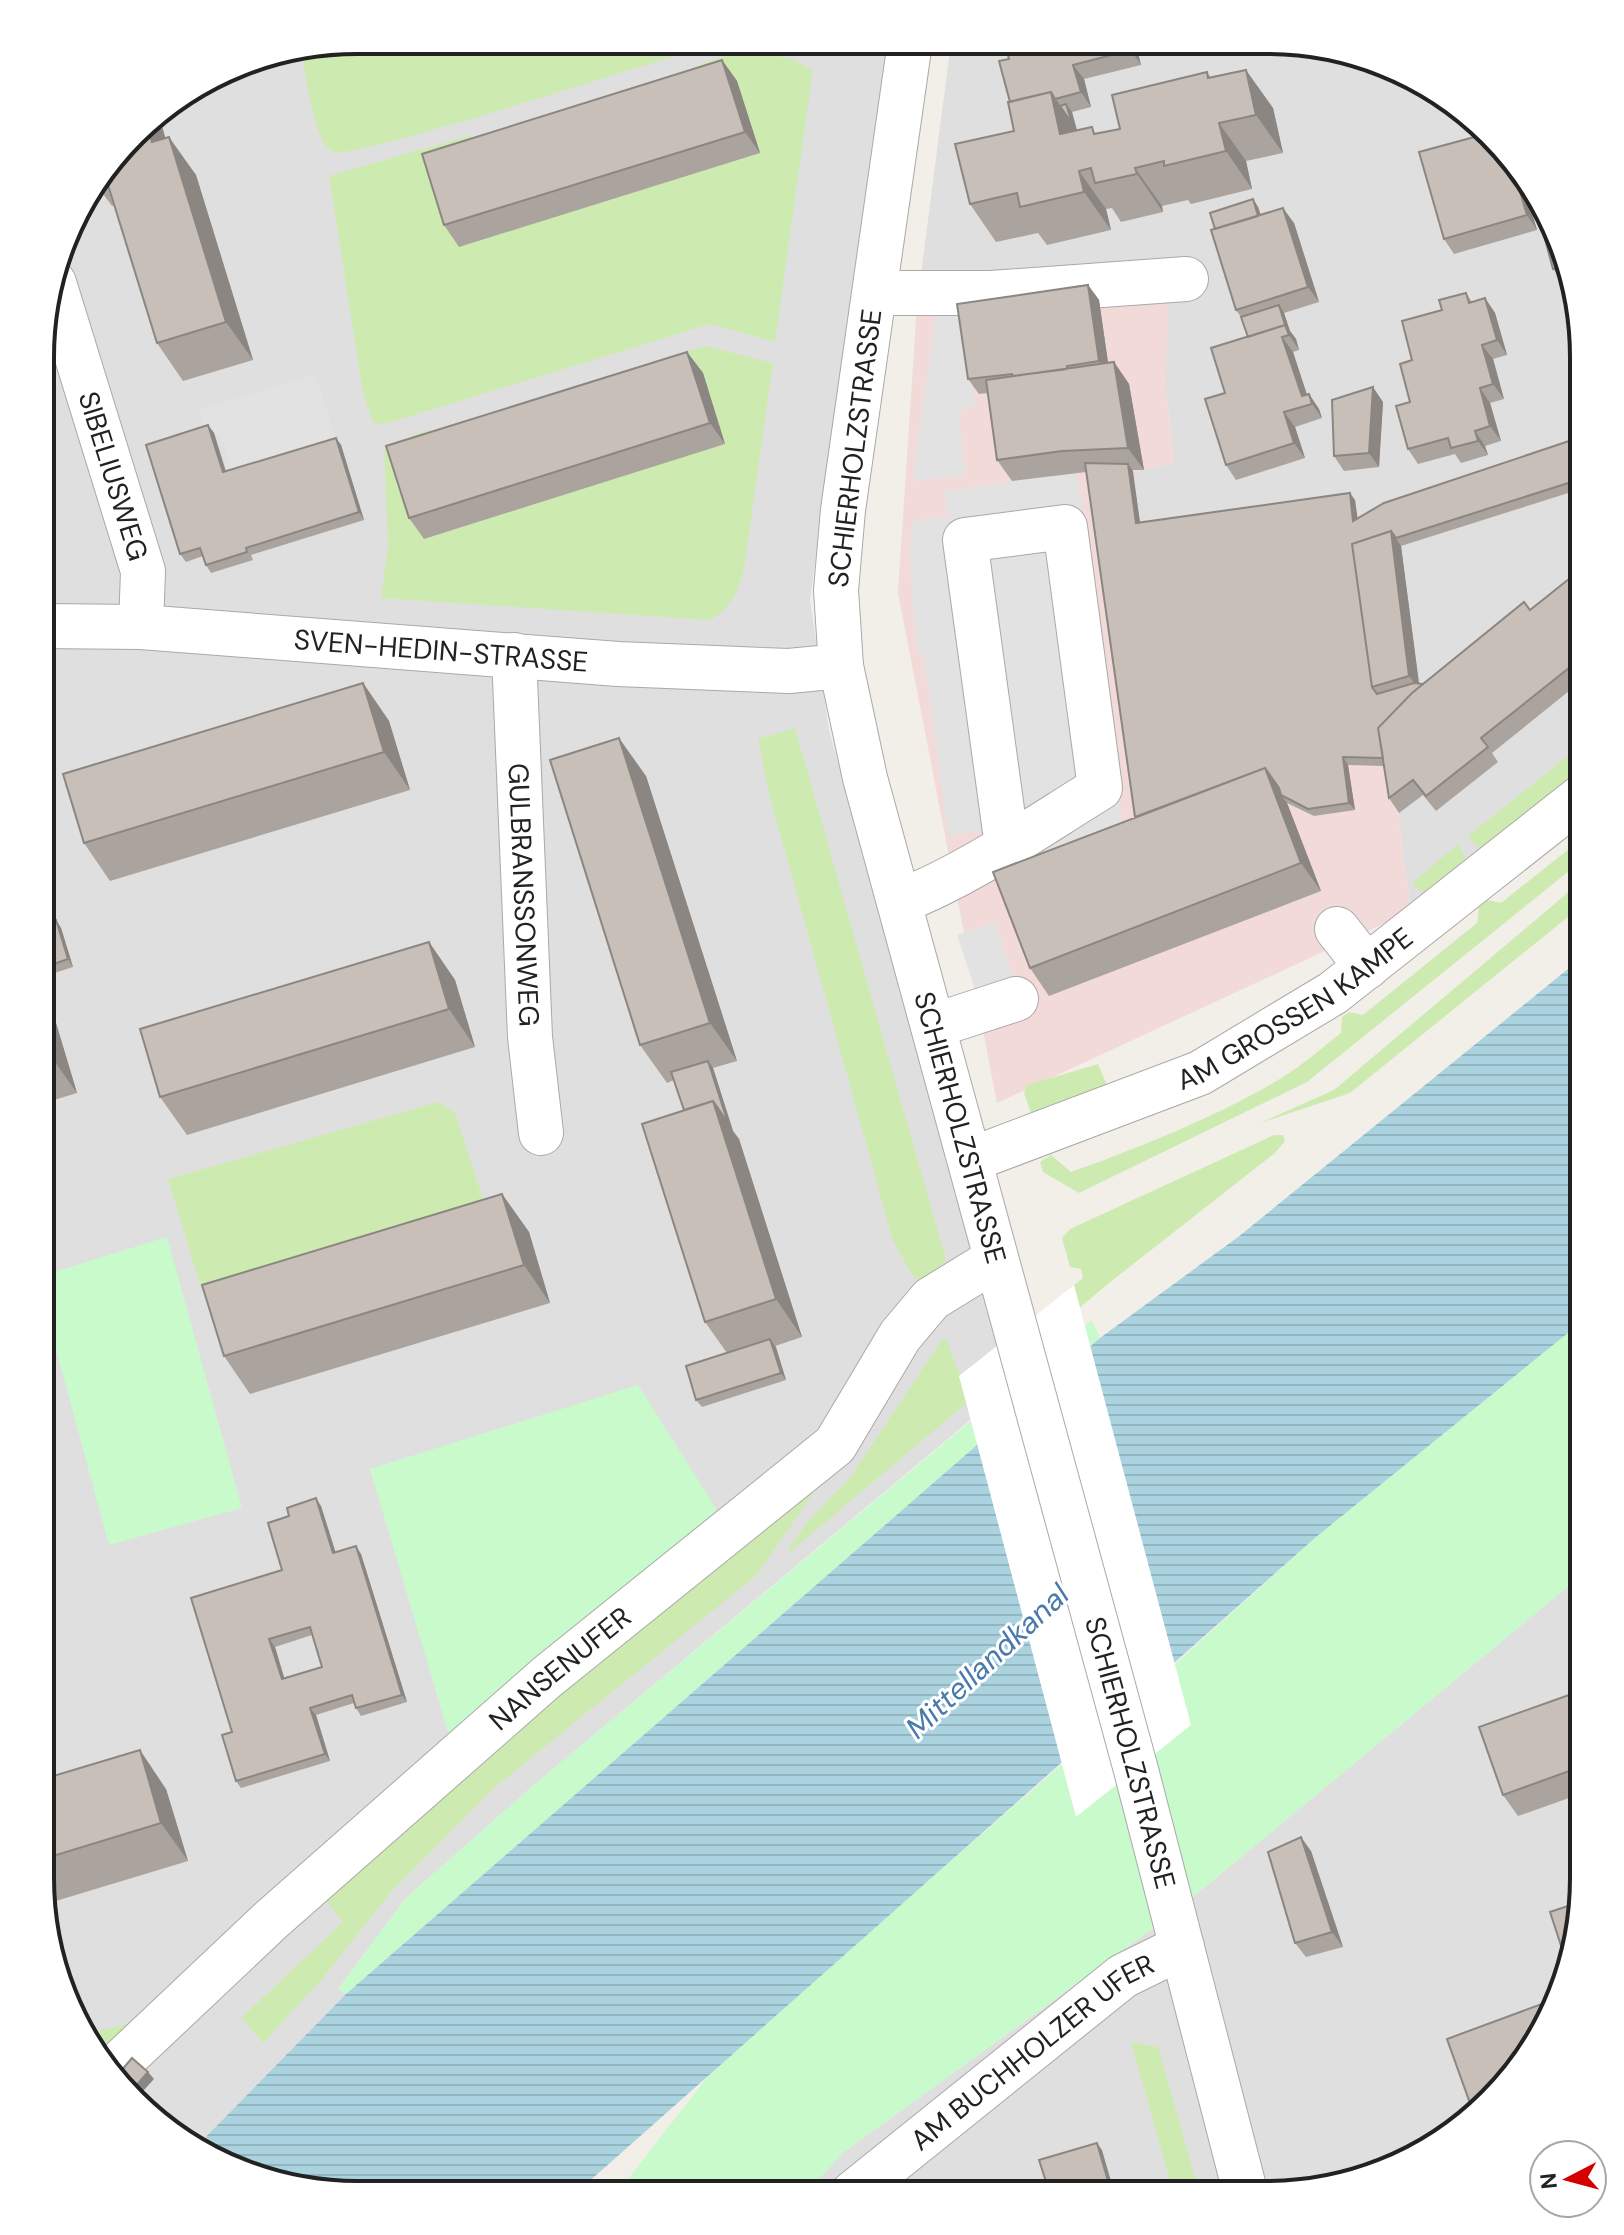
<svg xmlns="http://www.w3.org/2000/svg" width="1624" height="2235" font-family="'DM Sans',sans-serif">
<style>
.residential{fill:#e0dfdf}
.commercial{fill:#f2dad9}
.grass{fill:#cdebb0}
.park{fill:#c8facc}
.parking{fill:#e2e2e2}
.water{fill:url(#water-rules)}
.pier{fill:#fff}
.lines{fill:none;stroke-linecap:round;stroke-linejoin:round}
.minor-casing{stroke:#a9a9a9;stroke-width:46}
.minor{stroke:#fff;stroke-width:44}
.wall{fill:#aba49e;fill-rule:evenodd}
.shaded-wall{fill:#8b8681}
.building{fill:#c7bfb8;stroke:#8b8681;stroke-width:2;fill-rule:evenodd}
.labels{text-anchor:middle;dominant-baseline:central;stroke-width:6;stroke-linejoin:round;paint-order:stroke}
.street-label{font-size:28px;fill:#222;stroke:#fff}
.water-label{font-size:30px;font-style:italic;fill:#4a7aab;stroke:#fff}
.rim{fill:none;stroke:#222;stroke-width:4}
</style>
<defs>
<pattern id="water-rules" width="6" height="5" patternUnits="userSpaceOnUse" patternTransform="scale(2)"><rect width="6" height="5" fill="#aad3df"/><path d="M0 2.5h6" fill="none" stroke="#92b5bf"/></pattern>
</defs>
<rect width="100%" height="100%" fill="#f2efe9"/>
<!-- residential -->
<path class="residential" d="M357 40 887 42 810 600 829 730 1011 1386 535 1784 406 1898 338 1989 346 1994 196 2147 181 2141 119 2087 73 2019 40 1878 43 315 82 199 148 118 255 57Z
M951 42 1309 43 1443 94 1506 148 1551 216 1584 357V781L1411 911 1355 501 1141 530 1133 471 1174 463 1166 389 917 305Z
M1583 1574V1899L1567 1980 1531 2054 1476 2116 1408 2162 1267 2195 804 2194 844 2152 1170 1916Z"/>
<!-- commercial -->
<path class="commercial" d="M1090 299 1168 304 1166 389 1174 463 1133 472 1141 530 1363 558 1411 911 997 1103 898 593 917 305Z"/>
<!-- grass -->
<path class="grass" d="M357 40 722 41C676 55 354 160 334 152 313 144 306 71 301 49Z
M742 50 792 59 813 70 775 342 710 324 385 424 373 423 363 393 329 176 471 135 479 162 706 91 698 65Z
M705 346 773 363 744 569C738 591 731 609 710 620L381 598 388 546 384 447 427 430 437 457 665 385 657 361Z
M795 728 946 1260 922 1284 911 1273 893 1241 768 790 758 739Z
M1584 743V768L1482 851 1468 836Z
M1584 837V859L1307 1082 1079 1193 1043 1172 1040 1162 1051 1155 1071 1172C1135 1150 1236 1109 1292 1071 1309 1060 1325 1045 1341 1033L1342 1017 1349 1012 1363 1015 1477 923 1479 907 1487 900 1501 903Z
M1458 844 1466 860 1423 894 1412 883Z
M1584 879V904L1350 1093 1260 1123 1334 1090Z
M1098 1064 1110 1092 1032 1116 1024 1093 1027 1085Z
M438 1102 455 1113 485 1205 202 1291 168 1179Z
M1274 1135H1283L1285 1141 1275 1153 1109 1283 789 1553V1548L808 1521 849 1479 943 1338H946L960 1376 1083 1278 1081 1269 1070 1267 1062 1238 1070 1229Z
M830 1468 758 1574 495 1787 390 1893 323 1978 263 2043 241 2018 343 1922 322 1896 483 1754Z
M139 2021 101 2060 84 2035Z
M1131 2042 1158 2047 1200 2195H1174Z"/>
<!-- park -->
<path class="park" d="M167 1237 242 1508 109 1545 41 1294V1276Z
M1092 1320 1100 1338 346 1994 338 1989 406 1898 535 1784Z
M1584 1320 1583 1574 1170 1916 844 2152 804 2194 617 2193 716 2066 1130 1705 1316 1537Z
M638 1385 717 1510 450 1739 370 1469Z"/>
<!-- parking -->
<path class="parking" d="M965 301 975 407 958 410 965 476 913 481 937 303Z
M315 374 338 446 234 478 220 435H207L199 410Z
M1077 472 1124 840 1007 883 980 831 948 835 924 656 917 653 910 565 912 521 948 517 944 491Z
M995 922 1027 1019 989 1031 957 935Z"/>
<!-- water -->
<path class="water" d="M1584 956V1320L1316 1537 576 2193 316 2192 196 2147 346 1994 1100 1338 1238 1237Z"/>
<!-- pier -->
<path class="pier" d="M1074 1285 1191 1725 1076 1817 959 1376Z"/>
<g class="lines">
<defs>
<g id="minor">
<path id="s1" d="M910 42 843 510 836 590 841 666 865 778 1136 1770 1246 2195"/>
<path id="s2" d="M54 283 143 571 141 627"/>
<path d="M875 293H991L1186 279"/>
<path id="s3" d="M42 626 141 627 618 664 789 671 841 666"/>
<path id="s4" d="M514 655 530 1037 541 1133"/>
<path d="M899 902C970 874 1035 828 1100 788L1065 527 965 540 1007 846"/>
<path d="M1337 929 1367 967"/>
<path d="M933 1026 1016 999"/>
<path id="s5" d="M970 1160 1200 1073 1333 993 1584 795"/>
<path id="s6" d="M109 2073 271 1920 547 1677 835 1445 900 1336 931 1299 996 1259"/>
<path id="s7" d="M852 2194 1123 1976 1182 1947"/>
</g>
</defs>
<!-- minor casing -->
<use href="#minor" class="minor-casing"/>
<!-- minor -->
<use href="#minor" class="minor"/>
</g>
<!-- wall -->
<path class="wall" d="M1005 42H1135L1141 65 1084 79 1091 107 1072 112 1077 130 1097 134 1120 129 1207 72 1211 78 1273 108 1283 153 1246 161 1252 189 1191 204 1188 200 1162 206 1163 212 1121 222 1112 208 1106 209 1111 230 1047 245 1038 233 996 242 970 204 1014 131 1010 102 1009 59Z
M722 60 737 81 760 153 459 247 444 225Z
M158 113 165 138 196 175 253 360 183 381 157 343 114 205 112 206 95 183 148 118Z
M1478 136 1480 139 1506 148 1532 188 1525 190 1537 230 1454 254 1444 239Z
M1253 199 1258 207 1261 215 1294 223 1319 302 1284 313 1290 331 1296 339 1299 350 1293 352 1307 395 1309 394 1319 409 1322 418 1295 427 1305 458 1236 480 1226 465 1225 393 1248 337 1241 317 1236 310 1215 229Z
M1556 237 1565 274 1559 276 1553 269Z
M1088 285 1099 300 1108 363 1114 362 1129 384 1144 470H1132L1140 522 1355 500 1357 518 1584 436V488L1401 546 1419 684H1423L1530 610 1584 567V679L1492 753 1498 762 1436 811 1423 795 1399 813 1389 798 1384 766 1348 765 1355 810 1314 816 1287 803 1321 891 1049 996 1030 968 1135 817 1086 472 1012 481 997 460 988 393 979 394 968 379Z
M1466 293 1472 302 1485 298 1495 313 1507 355 1493 359 1504 399 1490 403 1501 441 1485 446 1488 455 1461 463 1455 454 1418 464 1408 449 1412 360 1442 310Z
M687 352 703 373 725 444 424 539 409 518Z
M1383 402 1379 467 1344 471 1334 456Z
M208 425 214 433 226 471 336 438 341 445 364 520 251 555 253 560 211 573 206 565 203 556 186 562 180 554Z
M363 683 389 721 410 790 110 881 84 843Z
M646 776 737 1061 713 1068 733 1131 739 1139 802 1337 775 1346 786 1380 702 1407 696 1400 727 1353 705 1322 684 1110 674 1080 667 1083 640 1045Z
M42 860 48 881 42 883Z
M56 920 61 928 73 967 42 977V925Z
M429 942 455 980 475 1047 187 1135 160 1097Z
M56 1023 77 1093 41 1104 42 1026Z
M502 1194 529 1232 550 1303 250 1394 224 1356Z
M321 1506 336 1553 361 1554 407 1702 361 1716 356 1708 354 1703 316 1715 330 1761 241 1788 236 1781 232 1732 282 1570 289 1516ZM312 1635 322 1667 284 1679 275 1647Z
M1583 1690V1793L1518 1816 1503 1795Z
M40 1780 166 1789 188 1861 46 1904 40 1878Z
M1311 1851 1343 1947 1306 1957 1295 1943Z"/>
<!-- shaded-wall -->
<path class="shaded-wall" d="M1129 42H1135L1141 65 1131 50Z
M722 60 737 81 760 153 745 132Z
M1073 65 1084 79 1091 107 1081 92Z
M1246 70 1273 108 1283 153 1256 115Z
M1051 92 1072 123 1066 104 1072 112 1077 131 1060 134Z
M158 113 178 180 152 142 146 122 148 118Z
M1219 123 1246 161 1252 189 1226 151Z
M169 137 196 175 253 360 226 322Z
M1135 168 1162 206 1163 212 1137 174Z
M1079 171 1106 209 1111 230 1084 192Z
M1515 175 1525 190 1537 230 1527 215Z
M1253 199 1258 207 1266 231 1261 223Z
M1283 208 1294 223 1319 302 1308 287Z
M1088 285 1099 300 1110 376 1099 361Z
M1485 298 1495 313 1507 355 1497 340Z
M1279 305 1284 313 1290 331 1296 339 1299 350 1288 333Z
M1282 337 1293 352 1310 404 1302 396Z
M1482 345 1493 359 1504 399 1493 384Z
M687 352 703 373 725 444 710 423Z
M1114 362 1129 384 1144 470 1128 448Z
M1373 387 1383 402 1379 467 1369 453Z
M1480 388 1490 403 1501 441 1490 426Z
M1309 394 1319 409 1322 418 1312 404Z
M1284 412 1295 427 1305 458 1294 443Z
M208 425 214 433 228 480 223 472Z
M1475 431 1485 446 1488 455 1478 441Z
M336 438 341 445 364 520 359 512Z
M1128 464 1133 471 1141 530 1136 523Z
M1350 493 1355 500 1359 528 1353 521Z
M1391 531 1401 546 1420 691 1409 676Z
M363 683 389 721 410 790 384 752Z
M619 738 646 776 737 1061 710 1023Z
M1343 757 1348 765 1355 810 1349 803Z
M1265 768 1285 797 1281 795 1287 803 1321 891 1301 863Z
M42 860 48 881 43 874Z
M56 920 61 928 73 967 68 959Z
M429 942 455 980 475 1047 449 1009Z
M42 1003 56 1023 77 1093 50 1055 42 1026Z
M708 1061 713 1068 733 1131 739 1139 802 1337 776 1299 713 1101Z
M502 1194 529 1232 550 1303 524 1265Z
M770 1339 776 1347 786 1380 781 1373Z
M316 1498 321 1506 338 1561 333 1553Z
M356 1546 361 1554 407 1702 402 1695Z
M269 1639 275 1647 287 1687 282 1679Z
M310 1708 316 1715 330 1761 325 1754Z
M140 1750 166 1789 188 1861 161 1823Z
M1301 1837 1311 1851 1343 1947 1332 1932Z
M148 2072 154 2079 134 2101 128 2095Z
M1097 2143 1102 2150 1115 2195H1112Z"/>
<!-- building -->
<path class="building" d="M1005 42H1129L1131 50 1073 65 1081 92 1055 99 1051 92 1010 102 999 61 1009 59Z
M722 60 745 132 444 225 422 154Z
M1246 70 1256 115 1219 123 1226 151 1164 166V161L1135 168 1137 174 1095 183 1091 168 1079 171 1084 192 1020 207 1017 193 970 204 955 144 1014 131 1008 102 1051 92 1060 134 1092 127 1094 134 1120 129 1112 95 1207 72 1208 78Z
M1066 104 1072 123 1060 106Z
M146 122 152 142 169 137 226 322 157 343 104 172Z
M1478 136 1479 139 1491 136 1506 148 1522 173 1515 175 1527 215 1444 239 1419 152Z
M1253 199 1258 216 1215 229 1210 213Z
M1283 208 1308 287 1236 310 1211 230Z
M1556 237 1563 266 1553 269 1545 239Z
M1088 285 1099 361 1067 366V369L1012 376V374L968 379 957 304Z
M1466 293 1469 303 1485 298 1497 340 1482 345 1493 384 1480 388 1490 426 1475 431 1478 441 1451 448 1448 438 1408 449 1396 406 1410 402 1400 364 1412 360 1402 321 1442 310 1439 300Z
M1279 305 1285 325 1248 337 1241 317Z
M1285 325 1289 335 1282 337 1302 396 1309 394 1312 404 1284 412 1294 443 1226 465 1205 399 1225 393 1211 348Z
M687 352 710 423 409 518 386 446Z
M1114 362 1128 448 1062 451 997 460 986 380Z
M1373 387 1369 453 1334 456 1332 400Z
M208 425 223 472 336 438 359 512 246 548 247 552 206 565 200 548 180 554 146 445Z
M1584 436V478L1396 538 1391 531 1352 544 1372 687 1377 694 1414 683 1423 684 1412 693 1378 728 1383 758 1343 757 1349 803 1308 809 1281 795 1279 788 1265 768 1135 817 1085 463 1128 464 1136 523 1350 493 1353 521 1384 503Z
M1391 531 1409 676 1372 687 1352 544Z
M1584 567V666L1579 670 1574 664 1481 738 1488 747 1426 796 1413 780 1389 798 1378 728 1412 693 1524 602 1530 610Z
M363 683 384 752 84 843 63 774Z
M619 738 710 1023 640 1045 550 760Z
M1265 768 1301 863 1030 968 993 872Z
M56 920 68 959 42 968V925Z
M429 942 449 1009 160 1097 140 1029Z
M42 1026 50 1055 41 1058Z
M708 1061 728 1123 713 1101 684 1110 671 1072Z
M713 1101 776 1299 705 1322 642 1124Z
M502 1194 524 1265 224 1356 202 1285Z
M770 1339 781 1373 696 1400 686 1366Z
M316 1498 333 1553 356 1546 402 1695 356 1708 352 1695 310 1708 325 1754 236 1781 222 1735 232 1732 191 1598 282 1570 268 1523 289 1516 287 1508ZM310 1627 322 1667 282 1679 269 1639Z
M1583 1690V1766L1503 1795 1479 1727Z
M140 1750 161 1823 40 1860V1780Z
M1301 1837 1332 1932 1295 1943 1268 1852Z
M1583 1901 1569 1970 1550 1912Z
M1558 1998 1531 2054 1475 2117 1447 2039Z
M132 2058 148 2072 128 2095 119 2087 114 2079Z
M1097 2143 1112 2195 1050 2194 1039 2160Z
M1370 2165 1372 2170 1347 2176 1346 2172Z"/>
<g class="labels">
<!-- street labels -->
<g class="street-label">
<text transform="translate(855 448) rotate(-83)">SCHIERHOLZSTRASSE</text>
<text stroke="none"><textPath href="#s2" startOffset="202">SIBELIUSWEG</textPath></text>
<text stroke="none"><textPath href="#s3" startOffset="400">SVEN-HEDIN-STRASSE</textPath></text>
<text stroke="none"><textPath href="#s4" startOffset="240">GULBRANSSONWEG</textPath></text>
<text stroke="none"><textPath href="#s5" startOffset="360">AM GROSSEN KAMPE</textPath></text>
<text stroke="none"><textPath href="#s1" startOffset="1106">SCHIERHOLZSTRASSE</textPath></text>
<text stroke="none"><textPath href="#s6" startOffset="606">NANSENUFER</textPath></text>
<text stroke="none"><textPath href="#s1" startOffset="1754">SCHIERHOLZSTRASSE</textPath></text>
<text stroke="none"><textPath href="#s7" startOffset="230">AM BUCHHOLZER UFER</textPath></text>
</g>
<!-- water labels -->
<g class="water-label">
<text transform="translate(987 1661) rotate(-43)">Mittellandkanal</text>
</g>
</g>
<!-- crop -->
<path d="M0 0H1624V2235H0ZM357 54H1267A303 303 0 0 1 1570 357V1878A303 303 0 0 1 1267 2181H357A303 303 0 0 1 54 1878V357A303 303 0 0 1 357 54Z" fill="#fff" fill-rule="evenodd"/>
<path class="rim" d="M357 54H1267A303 303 0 0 1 1570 357V1878A303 303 0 0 1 1267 2181H357A303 303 0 0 1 54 1878V357A303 303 0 0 1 357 54Z"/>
<!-- north arrow -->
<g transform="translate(1568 2179) rotate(264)"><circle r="38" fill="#ffffff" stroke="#a7a7a7" stroke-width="2"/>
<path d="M0-6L14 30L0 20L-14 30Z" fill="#d40000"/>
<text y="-12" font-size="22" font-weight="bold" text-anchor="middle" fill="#222222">N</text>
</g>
</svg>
